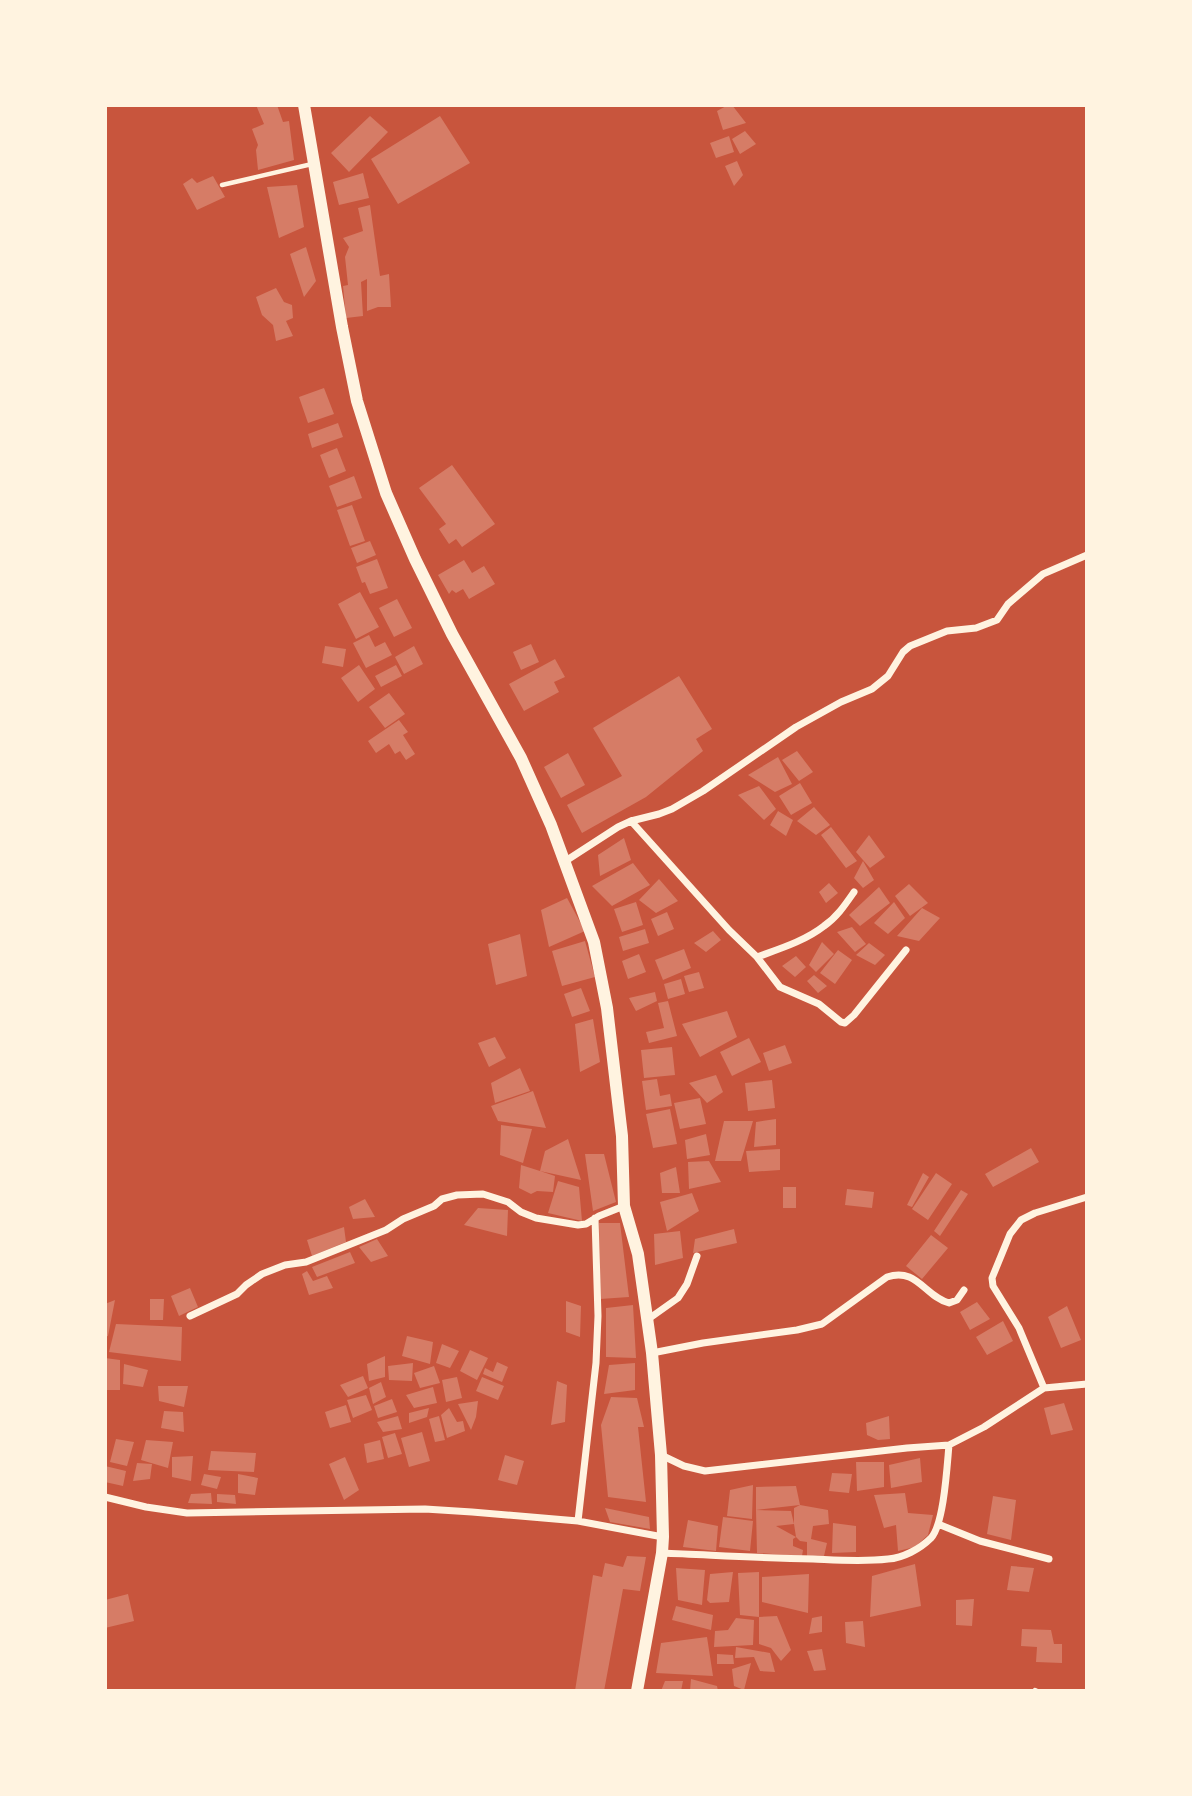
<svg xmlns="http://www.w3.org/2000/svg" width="1192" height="1796" font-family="'Times New Roman',serif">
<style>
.building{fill:#d67c66}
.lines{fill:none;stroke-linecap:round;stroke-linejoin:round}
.service{stroke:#fff3e0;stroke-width:4.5}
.minor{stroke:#fff3e0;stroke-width:7}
.secondary{stroke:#fff3e0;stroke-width:12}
</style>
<rect width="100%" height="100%" fill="#c8553d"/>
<!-- building -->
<path class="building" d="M256 105H277L283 122 289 121 294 160 258 170 256 150 258 145 252 129 264 124Z
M728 105H732L746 123 723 130 717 111Z
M370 116 388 132 349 172 331 153Z
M440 116 470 163 398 204 371 159Z
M745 131 756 144 740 154 732 139Z
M729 136 734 152 716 158 710 143Z
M737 161 743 175 734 186 725 166Z
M363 173 369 198 339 205 333 182Z
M213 176 225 197 197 210 183 184 192 178 197 183Z
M297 185 304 227 279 238 267 187Z
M370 205 380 276 389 274 391 307H378L367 311V279L361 282 363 316 346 318 343 286 348 285 345 257 349 247 343 238 363 231 358 208Z
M306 247 316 281 304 297 290 254Z
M276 288 284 302 292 305 293 318 286 321 293 336 276 341 273 325 262 315 256 297Z
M324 388 334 414 308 423 299 397Z
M338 423 343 437 312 448 308 434Z
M337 448 346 471 329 478 320 455Z
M452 465 495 524 462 547 456 539 449 544 439 529 446 524 419 488Z
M354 476 362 498 337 507 329 486Z
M352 505 365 541 350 546 337 510Z
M370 541 376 555 357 563 351 548Z
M377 559 388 588 370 594 365 582 362 583 356 567Z
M464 560 472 573 484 566 495 584 469 599 463 589 456 593 452 590 449 594 438 575Z
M360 592 379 627 356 639 338 604Z
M397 599 412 628 394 637 379 608Z
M369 635 375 647 385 642 392 655 366 668 353 643Z
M531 644 539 662 521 670 513 652Z
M325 646 346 649 343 667 322 663Z
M414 646 423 664 404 674 395 657Z
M555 659 565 677 554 682 559 692 524 711 509 684Z
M359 665 375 689 358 702 341 678Z
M396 665 402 676 381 687 375 676Z
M679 676 712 729 696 739 703 751 646 797 582 833 567 805 622 776 593 728Z
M389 693 405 714 385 728 369 707Z
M399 720 408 732 403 735 415 754 406 760 400 751 395 754 389 744 376 753 368 741Z
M797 751 813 772 799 781 782 760Z
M568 753 585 785 561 798 544 767Z
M778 757 792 784 775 792 748 775Z
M800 783 812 803 791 815 779 796Z
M759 786 776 809 764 820 738 795Z
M814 807 830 825 816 835 797 821Z
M778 811 793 820 786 836 770 825Z
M831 827 857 861 846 868 821 835Z
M869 835 885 857 870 868 856 852Z
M624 838 631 860 600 876 598 855Z
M863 861 874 880 863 888 854 878Z
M633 863 650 885 612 906 592 886Z
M659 879 678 901 656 913 639 900Z
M829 883 838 893 826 903 819 892Z
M909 884 928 903 910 916 895 896Z
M879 887 890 903 860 926 849 915Z
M567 898 585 931 549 947 541 910Z
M636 902 643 925 622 932 614 909Z
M894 902 905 918 888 934 874 923Z
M922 908 940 918 919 941 897 936Z
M667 912 674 929 658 936 651 919Z
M852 927 866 944 855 952 837 932Z
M645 929 649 943 623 951 619 937Z
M713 931 721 940 706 952 694 943Z
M520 934 527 976 496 985 488 944Z
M585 941 595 977 562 986 552 951Z
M822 942 834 954 816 972 809 965Z
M869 943 885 955 875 965 856 955Z
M684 949 691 968 663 980 655 960Z
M838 950 852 960 835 984 820 973Z
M639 954 646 972 628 979 622 961Z
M796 956 806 967 795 977 782 966Z
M699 972 704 988 689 992 684 976Z
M814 975 827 986 818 993 807 981Z
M681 979 685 994 668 999 664 984Z
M581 988 590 1011 572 1017 564 994Z
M655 992 657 1001 636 1011 629 998Z
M668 1001 677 1036 649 1043 646 1032 664 1028 658 1003Z
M727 1011 737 1037 700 1057 682 1024Z
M593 1019 600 1062 580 1072 575 1024Z
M495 1037 506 1058 489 1067 478 1043Z
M749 1038 761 1062 732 1076 720 1052Z
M785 1045 792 1063 769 1071 763 1053Z
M672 1047 675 1075 644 1078 641 1050Z
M520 1068 530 1091 495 1103 491 1083Z
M716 1075 723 1092 707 1103 689 1083Z
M657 1079 660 1096 670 1094 672 1106 646 1110 642 1081Z
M772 1080 775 1108 748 1111 745 1083Z
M533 1091 546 1128 498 1121 491 1106Z
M700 1098 706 1124 680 1129 674 1103Z
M670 1109 677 1144 653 1148 646 1114Z
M776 1119V1145L754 1147 756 1122Z
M724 1121H753L741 1161H715Z
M501 1125 532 1129 523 1163 500 1155Z
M706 1134 710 1155 687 1159 685 1140Z
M568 1139 581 1180 540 1171 555 1176 553 1192 537 1191 531 1194 519 1188 521 1165 540 1171 545 1151Z
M1031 1148 1039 1162 993 1187 985 1174Z
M780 1149V1170L749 1172 746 1151Z
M585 1154H604L616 1202 593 1211Z
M709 1161 721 1182 689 1189 688 1162Z
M676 1167 680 1193H662L660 1173Z
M923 1173 929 1177 912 1207 907 1205Z
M936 1173 952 1184 928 1220 912 1209Z
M558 1181 579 1187 582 1221 548 1213Z
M783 1187H796V1208H783Z
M847 1189 874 1192 872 1208 845 1205Z
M961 1190 968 1194 940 1236 934 1231Z
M692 1193 699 1211 667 1231 660 1202Z
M365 1199 375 1217 353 1219 349 1207Z
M478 1208 508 1210 507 1236 464 1225Z
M599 1223H620L629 1297 600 1299Z
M344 1227 346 1242 312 1256 307 1240Z
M734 1229 737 1243 693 1253 695 1239Z
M680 1231 683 1258 655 1265 654 1234Z
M931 1235 948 1248 922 1279 906 1266Z
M377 1239 388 1256 371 1262 359 1247Z
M350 1252 355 1263 317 1277 312 1267Z
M307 1271 313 1281 327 1276 333 1288 309 1295 302 1274Z
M190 1288 198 1307 179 1316 171 1296Z
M150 1299H164L163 1320H150Z
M115 1300 108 1336 105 1337V1304Z
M566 1301 581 1306 580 1337 566 1332Z
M977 1302 990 1319 970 1330 960 1312Z
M633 1305 636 1358 606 1357V1308Z
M1067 1306 1081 1340 1061 1348 1048 1317Z
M1003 1321 1013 1341 987 1355 976 1337Z
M116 1324 182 1327 181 1361 109 1352Z
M407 1336 433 1342 430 1364 402 1356Z
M442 1344 459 1351 450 1368 436 1363Z
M470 1350 488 1358 477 1380 460 1371Z
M385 1356V1377L369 1381 367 1364Z
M105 1358 120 1360V1390H105Z
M497 1362 508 1367 502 1382 483 1374 485 1368 493 1372Z
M413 1363 412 1381 389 1380 388 1366Z
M635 1363V1390L604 1394 609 1365Z
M124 1364 148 1370 143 1387 123 1384Z
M434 1366 440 1383 420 1388 414 1373Z
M363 1376 368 1388 348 1397 340 1385Z
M457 1377 462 1398 446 1402 442 1380Z
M482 1377 504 1386 498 1400 476 1391Z
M557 1381 567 1385 565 1422 551 1425Z
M381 1382 386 1397 373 1404 369 1388Z
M158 1386H188L184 1407 159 1401Z
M433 1387 437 1403 414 1408 406 1395Z
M366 1395 372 1410 353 1418 347 1400Z
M611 1397 637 1398 644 1427H638L646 1502 608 1497 601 1425Z
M392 1399 397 1412 378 1418 374 1406Z
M478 1401 476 1417 471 1430 458 1404Z
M1064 1403 1073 1430 1051 1435 1044 1408Z
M346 1405 351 1422 330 1428 325 1412Z
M429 1408 427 1417 409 1423V1413Z
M449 1408 457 1422 463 1421 465 1431 447 1438 441 1415Z
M164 1411 183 1412 184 1432 161 1428Z
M398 1416 402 1429 383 1432 377 1422Z
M439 1416 445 1440 435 1442 429 1419Z
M889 1416 890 1439 878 1440 867 1435 866 1423Z
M422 1432 430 1461 409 1467 401 1438Z
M395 1433 402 1454 388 1458 382 1437Z
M116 1439 134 1442 127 1466 110 1462Z
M146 1440 173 1442 168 1468 141 1460Z
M380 1440 384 1459 367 1463 364 1444Z
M211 1451 256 1453 254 1472 208 1470Z
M505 1455 524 1461 517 1485 498 1480Z
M193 1456 191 1481 172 1477V1457Z
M345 1457 359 1490 344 1500 329 1464Z
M920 1458 922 1482 891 1488 889 1465Z
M856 1462H884V1487L857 1491Z
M137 1463 152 1464 150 1479 133 1481Z
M105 1466 126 1471 123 1486 105 1482Z
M832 1473 852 1474 849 1493 829 1491Z
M204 1474 221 1477 217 1489 201 1485Z
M238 1474 258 1478 255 1495 238 1493Z
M753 1485 752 1519 727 1516 730 1490Z
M796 1486 800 1505 756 1510V1487Z
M211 1493 212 1504 188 1503 191 1494Z
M905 1493 908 1513 933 1515 928 1535 915 1547 898 1551 896 1525 884 1528 874 1495Z
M217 1494 235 1495 236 1504 217 1502Z
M993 1496 1016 1500 1011 1540 987 1534Z
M800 1505 828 1510 829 1524 813 1526 811 1539 827 1543 824 1556H807V1542L800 1541 796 1537 794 1524 776 1526 796 1537 793 1539V1546L803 1550 802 1556 757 1553 756 1510 791 1511 794 1524V1508Z
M605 1508 649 1517 650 1529 610 1522Z
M723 1517 753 1521 750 1551 719 1547Z
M688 1520 718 1526 716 1551 683 1547Z
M833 1523 856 1526V1552L832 1553Z
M627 1556 646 1557 640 1591 623 1589 604 1691H575L593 1575 602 1577 605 1563 623 1567Z
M915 1564 921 1606 870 1617 872 1576Z
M1011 1566 1034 1568 1029 1592 1007 1590Z
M676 1568 705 1570 702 1605 678 1600Z
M733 1572 729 1602 710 1603 707 1600 710 1574Z
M759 1572V1617L740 1615 738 1573Z
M809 1574 808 1613 762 1602V1577Z
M128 1594 134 1621 105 1628V1600Z
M974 1599 972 1626 956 1625V1600Z
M676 1606 713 1615 711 1630 672 1620Z
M777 1616 791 1650 781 1661 771 1648 759 1644V1617Z
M822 1616V1632L809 1634 812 1618Z
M736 1618 754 1620 753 1645 714 1647 715 1631 728 1630Z
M863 1621 865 1647 846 1643 845 1622Z
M1022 1629 1051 1630 1054 1644H1062V1663L1036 1662 1037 1647 1021 1646Z
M707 1637 713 1676 656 1673 661 1643Z
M736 1647 770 1653 775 1672 760 1671 754 1657 735 1658Z
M822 1649 826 1670 814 1671 807 1651Z
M717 1654 733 1655 734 1664H717Z
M751 1663 744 1690 734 1686 732 1669Z
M691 1679 717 1686 718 1691H690Z
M665 1681H683L681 1691H661Z"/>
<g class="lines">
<!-- service -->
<path class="service" d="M222 185 312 164
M1035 1690 1037 1691"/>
<!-- minor -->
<path class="minor" d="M631 821 729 930 757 957C779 949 805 941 824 926 837 917 845 905 854 892
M564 862 618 827 631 821 659 814 672 809 703 791 796 727 841 702 872 689 888 676 903 652 910 646 947 631 976 628 997 620 1008 604 1043 574 1087 555
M757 957 780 987 819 1004 841 1022 845 1023 854 1015 906 950
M190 1316 237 1294 246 1285 262 1274 285 1265 306 1262 386 1230 403 1219 434 1206 442 1199 457 1195 483 1194 508 1202 521 1212 536 1218 578 1225 586 1224 599 1216 624 1206
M647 1320 678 1298 687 1284 697 1256
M652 1353 703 1343 797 1330 822 1324 887 1277C917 1267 924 1296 949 1303L957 1300 964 1290
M1044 1388 1019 1328 993 1286 992 1278 1010 1234 1021 1220 1035 1213 1087 1197
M661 1455 684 1466 705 1471 907 1448 949 1445
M105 1497 146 1507 187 1513 425 1509 472 1512 578 1521 663 1537
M578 1521 596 1363 598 1316 595 1218
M938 1524 980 1541 1049 1559
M662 1553C712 1555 762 1558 813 1559 837 1560 863 1562 888 1559 903 1558 920 1549 931 1538 944 1524 947 1466 949 1445L984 1427 1044 1388 1087 1384"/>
<!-- secondary -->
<path class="secondary" d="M304 105 342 327 357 401 386 493 415 559 452 634 521 758 551 825 594 942 607 1008 622 1136 624 1206 638 1254 652 1353 661 1455 663 1537 662 1553 637 1691"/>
</g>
<!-- border -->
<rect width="1192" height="1796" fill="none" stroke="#fff3e0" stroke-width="214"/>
</svg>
